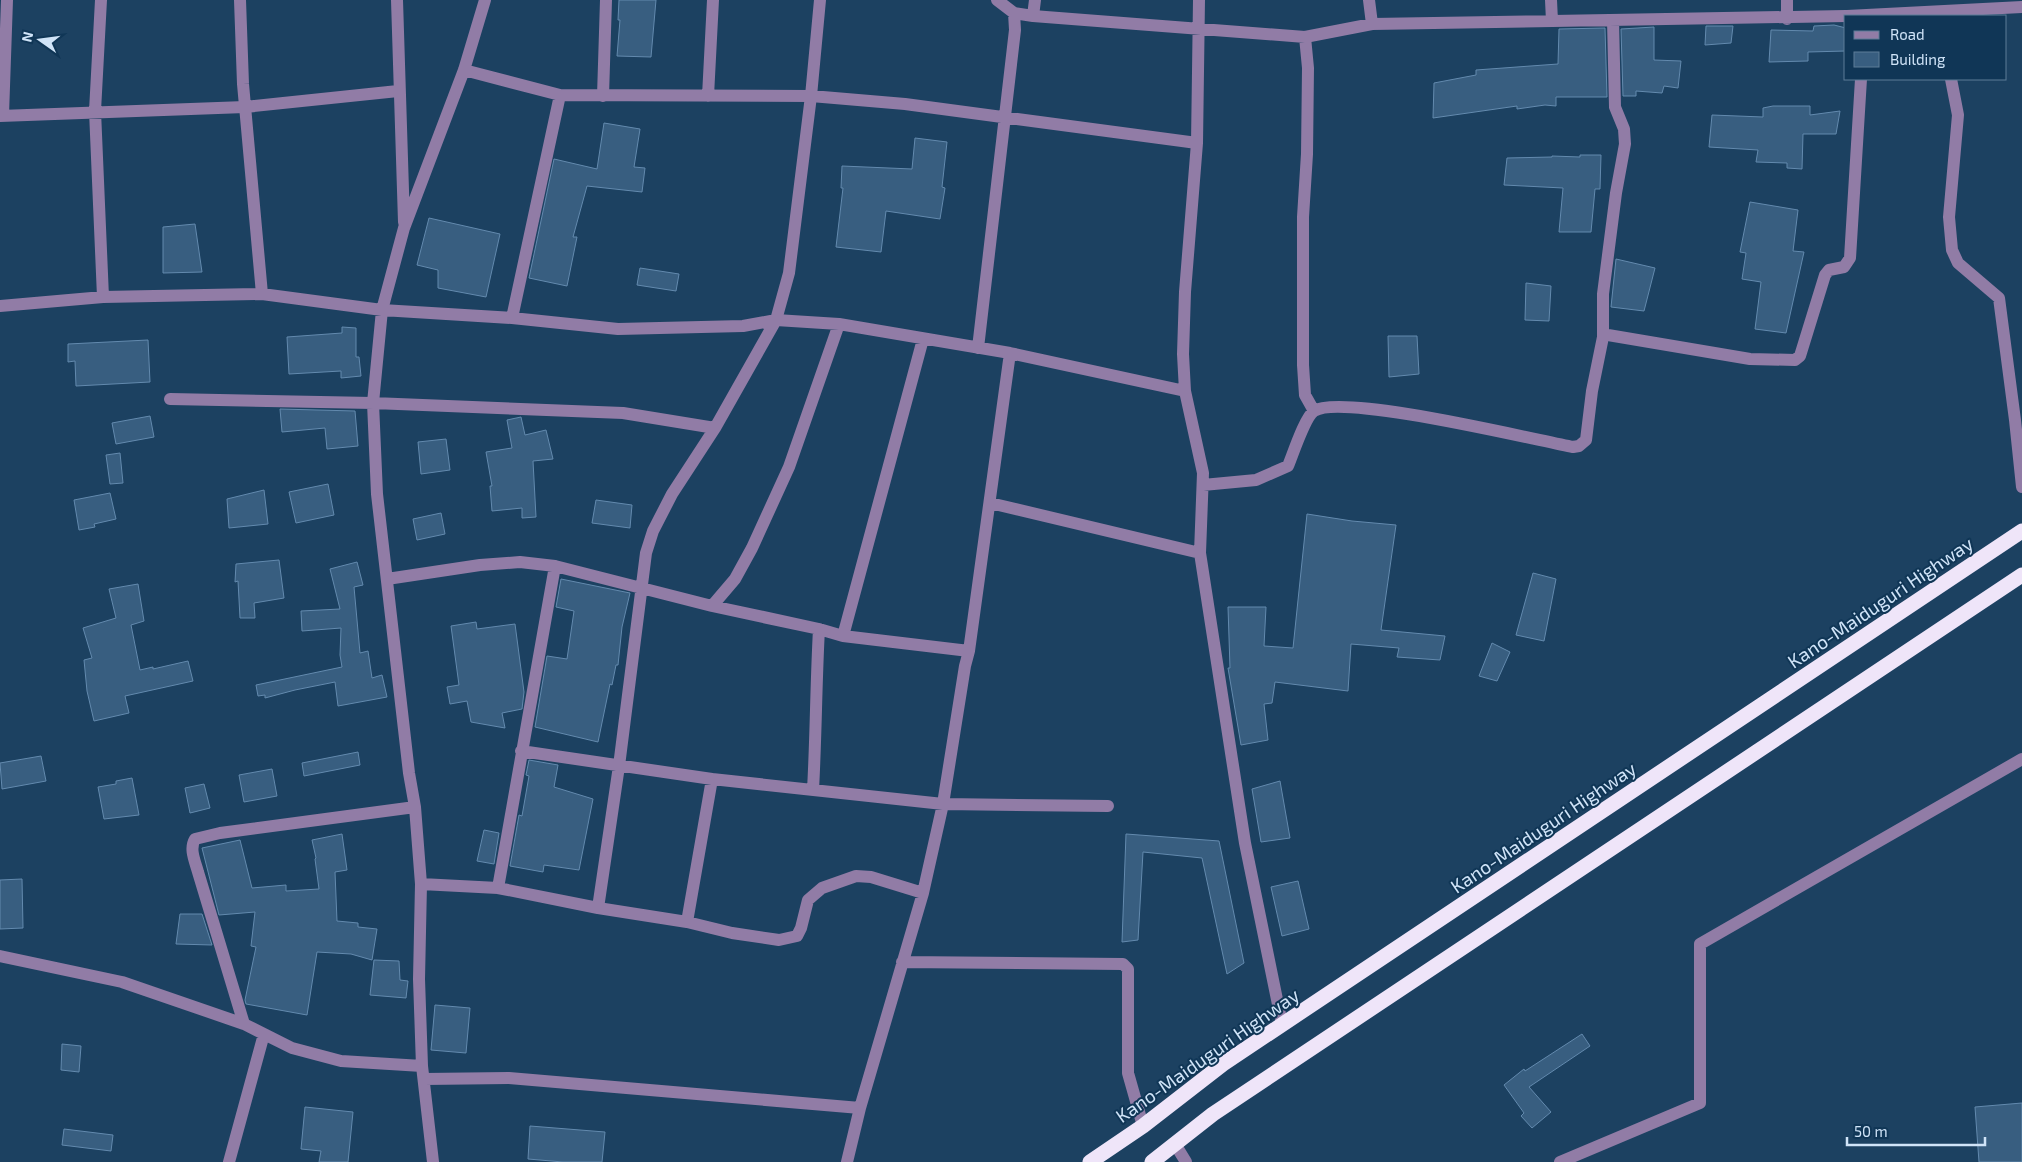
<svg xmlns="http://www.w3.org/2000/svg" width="2022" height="1162" font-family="'Exo 2',sans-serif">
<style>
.building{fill:#385e80;stroke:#638aae}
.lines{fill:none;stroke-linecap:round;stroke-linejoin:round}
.minor{stroke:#917ca6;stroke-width:12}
.highway{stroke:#efe5f9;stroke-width:15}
.labels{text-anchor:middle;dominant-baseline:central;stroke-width:4;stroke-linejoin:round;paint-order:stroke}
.street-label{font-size:19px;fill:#d0e4f8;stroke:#103656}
</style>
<rect width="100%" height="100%" fill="#1c4161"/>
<!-- building -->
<path class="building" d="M619 0H656L651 57 617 56 620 20H618Z
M1834 25 1846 28V51L1808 52V61L1769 62 1771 30 1813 31 1814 26Z
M1706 26H1733L1731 43 1705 45Z
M1654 27V60L1681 61 1678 88 1664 86 1662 93 1636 91V96H1623L1621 29Z
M1605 28 1607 97H1556V106L1545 105 1517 109V106L1433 118 1434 83 1476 75V70L1558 64 1559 29Z
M1773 106H1810V115L1840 111 1836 134H1803L1802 169 1787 168V163L1756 162 1758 150 1709 147 1712 115 1763 117V108Z
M604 123 640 129 634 167 645 168 642 192 587 186 573 237H577L567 286 529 278 554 159 597 169Z
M915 138 947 142 942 187 945 188 940 219 886 211 881 252 836 247 843 188H841L842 166 912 169Z
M1580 155H1601L1600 189H1595L1591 232H1559L1563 188 1504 185 1507 158 1552 157V156L1580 157Z
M1750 202 1798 210 1793 251 1804 252 1786 333 1755 329 1761 282 1742 279 1746 253 1740 252Z
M429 218 500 234 486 297 438 288V270L417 265Z
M195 224 202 272 163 273V227Z
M1616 259 1655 268 1644 311 1611 307Z
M640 268 679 274 676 291 637 285Z
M1526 283 1551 286 1549 321 1525 320Z
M342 327 356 328V357H359L361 376 341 378V371L289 374 287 337 342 333Z
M1388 336H1417L1419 374 1389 377Z
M148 340 150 382 76 386 75 361 68 362V344Z
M280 409 355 411 358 446 327 449 325 428 282 432Z
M150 416 154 437 116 444 112 423Z
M521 417 525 435 546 430 553 459 533 461 536 517 522 518V508L492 511 490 486H492L486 452 512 448 507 420Z
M446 439 450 470 421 474 418 442Z
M120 453 123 483 110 484 106 455Z
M328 484 334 515 296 523 289 492Z
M264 490 268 524 229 528 227 499Z
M110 493 116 519 94 524 95 527 79 530 74 500Z
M596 500 632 505 630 528 592 523Z
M441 513 445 534 417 540 413 519Z
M1307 514 1352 521 1396 525 1381 630 1445 636 1440 660 1397 657 1399 648 1351 644 1348 691 1275 682 1272 703 1264 704 1268 740 1241 745 1228 668H1230L1228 607H1266L1264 646 1293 648Z
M279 560 284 598 254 603 255 618H240L238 581 235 582 236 564Z
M357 562 363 585 354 587 360 653 368 651 372 678 382 675 387 697 338 706 335 682 295 690 265 698V695L258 696 256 685 342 667 340 655 341 628 302 631 301 611 340 609 330 569Z
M1533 573 1556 579 1544 641 1516 635Z
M561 579 630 593 622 627 618 665H616L612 685 610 684 598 742 535 727 547 656 567 659 574 611 556 607Z
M138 584 144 621 131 625 140 670 153 667V669L188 661 193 681 125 696 129 713 94 721 87 691 84 660 92 658 83 628 116 618 109 589Z
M476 622 477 629 515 624 524 692 522 709 502 713 505 728 471 722 467 701 450 704 447 687 459 685 451 626Z
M1492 643 1510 652 1497 681 1479 676Z
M358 752 360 765 304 776 302 763Z
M41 756 46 781 2 789 0 763Z
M529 760 558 765 554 787 593 799 579 870 544 865 543 872 510 866 519 815 522 816 529 776 526 775Z
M272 769 277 796 244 802 239 775Z
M132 778 139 815 104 819 98 787 116 784V781Z
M1280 781 1290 838 1261 842 1252 789Z
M204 784 210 808 190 813 185 788Z
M484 830 499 833 494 864 477 861Z
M342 834 347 870 335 872 337 921 358 923V927L377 929 372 960 351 954 317 952 307 1015 246 1004 245 1000 256 947 251 946 255 912 219 915 202 848 240 840 252 888 286 885V891L319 889 315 859 316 858 312 840Z
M1126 834 1219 841 1244 963 1227 974 1202 858 1143 852 1138 940 1122 942Z
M22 879 23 928 0 929V880Z
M1298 881 1309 929 1282 936 1271 887Z
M180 914H202L212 945 176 944Z
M374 960 399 961 400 980 408 981 406 998 370 995Z
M435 1005 470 1008 466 1053 431 1050Z
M1582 1034 1590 1046 1529 1087 1551 1112 1532 1128 1521 1116 1524 1113 1504 1085 1524 1069 1525 1071Z
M62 1044 81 1046 79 1072 61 1070Z
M2022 1103V1162H1979L1975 1107Z
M305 1107 353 1112 348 1162H319L321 1151 301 1149Z
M530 1126 605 1132 602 1162H563L528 1159Z
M64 1129 113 1135 111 1151 62 1145Z"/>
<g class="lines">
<!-- minor -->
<path class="minor" d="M101 0 95 111 103 297
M240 0 243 84 262 294
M397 0 404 222
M997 0 1014 13 1033 16 1305 37 1372 24 1846 16
M1199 0 1197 143 1185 292 1183 354 1185 391 1203 473 1200 553 1245 843 1282 1024
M1369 0 1372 24
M1551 0 1552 21
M1787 0V19
M1033 16 1035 0
M1847 16 2022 7
M1305 37 1308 68 1307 154 1303 217V365L1305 395 1314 411
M464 70 560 95 811 96 905 104 1197 143
M1951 79 1958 115 1949 217 1952 250 1958 263 1999 298 2015 420 2022 487
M603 96 606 0
M708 96 713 0
M3 115 7 0
M0 116 245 107 398 91
M0 306 103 297 262 294 382 310 512 318 618 329 743 326 776 320 839 324 1010 353 1185 391
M512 318 560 95
M1603 337 1608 335 1750 359 1795 360 1800 356 1825 275 1829 270 1844 267 1850 258 1861 79
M978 348 1015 30 1014 13
M170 399 373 403 623 413 715 428
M1203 485 1256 480 1288 466C1293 454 1305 417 1314 411 1341 393 1531 439 1573 447L1579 446 1586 440 1592 391 1603 337V294L1616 193 1625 144 1624 129 1615 107 1613 20
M990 503 1200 553
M387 579 480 565 520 562 555 566 712 606 819 629 843 636 969 651
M712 606 735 579 752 548 789 467 839 324
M843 636 923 339
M521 751 712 779 943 804 1108 806
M813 790C816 736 816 683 819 629
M421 884 498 888 598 908 687 922 732 933 779 940 797 936 801 928 808 900 822 888 856 876 871 877 923 893
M498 888 555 566
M598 908 619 766 646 553 653 531 672 494 715 428 776 320 789 273 811 96 820 0
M687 922 712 779
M0 956 122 982 244 1024 292 1048 341 1061 422 1066
M902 962 1123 964 1128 969V1073L1143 1126
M244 1024 198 872C195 861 189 849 195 839L220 833 415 807
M424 1079 509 1078 860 1108
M1175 1144 1186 1162
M229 1162 264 1034
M433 1162 422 1066 419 979 421 884 415 807 409 773 377 494 373 403 382 310 404 228 464 70 485 0
M847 1162 860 1108 923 893 943 804 965 666 969 651 1010 353
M1560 1162 1700 1103V944L2022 759"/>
<!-- highway -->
<path class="highway" d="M1090 1162 1143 1126 1223 1064 2022 531
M1152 1162 1213 1114 2022 575"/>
</g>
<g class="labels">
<!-- street labels -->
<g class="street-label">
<text transform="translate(1880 602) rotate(-34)">Kano-Maiduguri Highway</text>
<text transform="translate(1543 827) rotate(-34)">Kano-Maiduguri Highway</text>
<text transform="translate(1207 1055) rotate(-35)">Kano-Maiduguri Highway</text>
</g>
</g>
<!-- legend -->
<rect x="1844" y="15" width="162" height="65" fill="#103656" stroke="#5d7c97"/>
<rect x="1854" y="31" width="25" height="8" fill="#917ca6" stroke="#5d7c97"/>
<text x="1890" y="40" font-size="15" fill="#d0e4f8">Road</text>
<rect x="1854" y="52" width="25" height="15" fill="#385e80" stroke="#5d7c97"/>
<text x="1890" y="65" font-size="15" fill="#d0e4f8">Building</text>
<!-- north arrow -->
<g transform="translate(40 40) rotate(284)" stroke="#103656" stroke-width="4" paint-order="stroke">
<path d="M0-4L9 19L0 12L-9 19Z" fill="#d0e4f8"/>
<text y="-8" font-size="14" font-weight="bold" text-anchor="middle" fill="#d0e4f8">N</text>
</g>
<!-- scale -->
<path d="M1847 1137v8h138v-8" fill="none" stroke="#d0e4f8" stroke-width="2.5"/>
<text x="1854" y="1137" font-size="15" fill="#d0e4f8" stroke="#103656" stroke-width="4" paint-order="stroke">50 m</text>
</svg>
